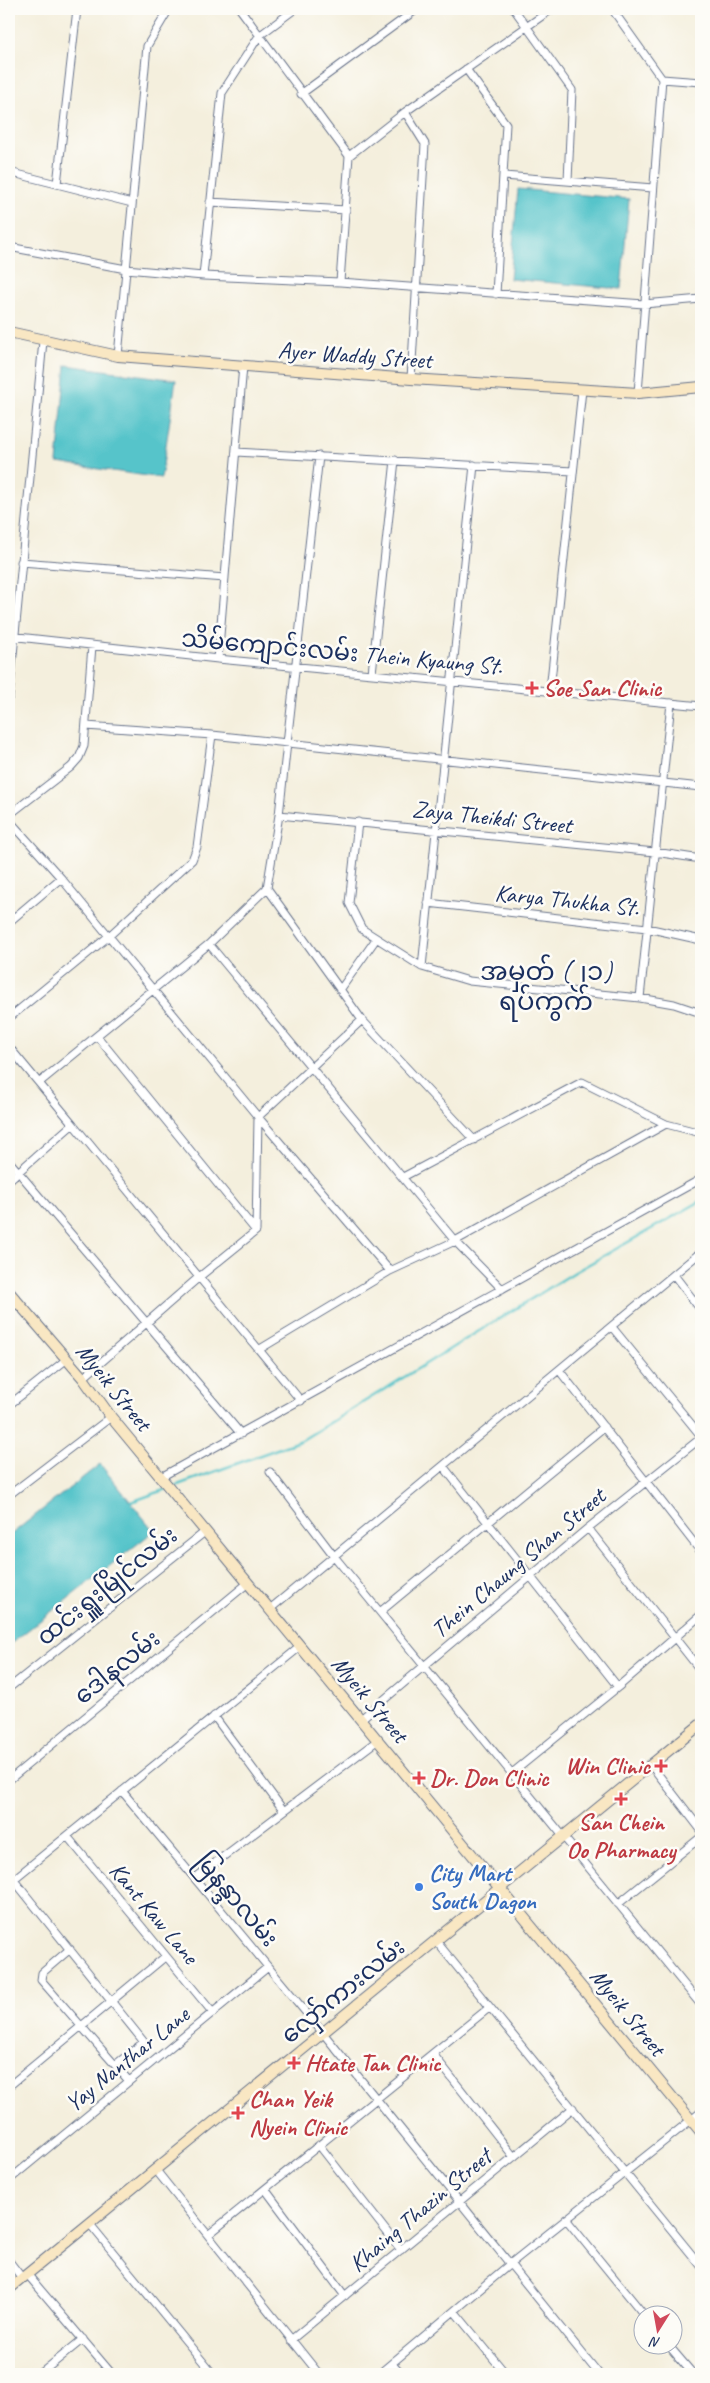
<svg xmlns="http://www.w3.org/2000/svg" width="710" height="2383" font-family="Caveat,'Noto Sans Myanmar',sans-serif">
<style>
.water{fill:#56c4ca;stroke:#387a94}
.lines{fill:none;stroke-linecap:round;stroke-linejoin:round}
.stream{stroke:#56c4ca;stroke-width:2.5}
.street-casing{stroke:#67728a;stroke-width:9}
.secondary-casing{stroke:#67728a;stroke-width:12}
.street{stroke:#fff;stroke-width:7}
.secondary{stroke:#f9e7c3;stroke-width:10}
.health-dot{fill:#e0444e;stroke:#fdfcf7;stroke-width:2}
.shop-dot{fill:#3f7fe0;stroke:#fdfcf7;stroke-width:2}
.labels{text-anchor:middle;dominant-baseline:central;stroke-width:5;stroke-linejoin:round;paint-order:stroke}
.street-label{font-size:24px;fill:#1b2f5e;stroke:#fdfcf7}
.health-label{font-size:24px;font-weight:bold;fill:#be3a42;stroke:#fdfcf7;text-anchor:start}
.shop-label{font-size:24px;font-weight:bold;fill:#366cbe;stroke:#fdfcf7;text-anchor:start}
.quarter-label{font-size:26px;fill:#1b2f5e;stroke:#fdfcf7}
</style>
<rect width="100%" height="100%" fill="#fdfcf7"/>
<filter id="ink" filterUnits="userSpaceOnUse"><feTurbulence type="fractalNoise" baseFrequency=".02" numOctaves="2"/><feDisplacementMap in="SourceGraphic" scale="10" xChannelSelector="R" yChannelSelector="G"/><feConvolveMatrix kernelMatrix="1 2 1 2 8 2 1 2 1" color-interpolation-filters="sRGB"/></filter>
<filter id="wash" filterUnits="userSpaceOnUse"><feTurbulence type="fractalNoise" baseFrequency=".0096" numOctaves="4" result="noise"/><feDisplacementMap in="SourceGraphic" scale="20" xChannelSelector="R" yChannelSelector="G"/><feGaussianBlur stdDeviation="1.12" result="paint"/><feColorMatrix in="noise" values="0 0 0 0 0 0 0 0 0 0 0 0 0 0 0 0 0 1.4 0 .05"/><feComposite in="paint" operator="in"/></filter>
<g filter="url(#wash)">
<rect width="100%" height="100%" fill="#f4efdd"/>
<!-- water -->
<path class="water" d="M518 189 629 199 621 289 510 279Z
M66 365 176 380 161 478 57 463Z
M100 1464 154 1531 9 1645V1536Z"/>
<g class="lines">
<!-- stream -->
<path class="stream" d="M172 1487 302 1440 575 1272 701 1201
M131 1502 167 1489"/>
</g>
</g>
<g filter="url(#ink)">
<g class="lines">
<defs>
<path id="street" d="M240 9 349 156 340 282
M514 9 572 90 568 181
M612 9 662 79 638 393
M466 69 506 124 496 294
M662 79 701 82
M301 94 417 9
M405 112 425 144 411 379
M349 156 405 112 552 9
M9 172 132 203
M504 176 653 188
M57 184 77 9
M210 202 346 210
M9 247 126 269 203 276 340 282 644 304 701 299
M203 276 222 93 259 36 295 9
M118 356 147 46 169 9
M236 452 573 471
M21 562 225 578
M9 636 218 659 701 706
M218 659 243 366
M372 673 395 460
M550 690 582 390
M9 697 43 341
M86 726 212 735 701 787
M9 815 71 767 79 758 84 746 92 646
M279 815 655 852 701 859
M9 820 61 878 258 1117 256 1231 198 1278 83 1378
M358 822 349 903 362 929 422 967 469 981 640 998 674 1004 701 1013
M267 888 362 1020 474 1140
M428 903 647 928 701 940
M9 922 61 878
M209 944 455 1241 502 1289
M422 967 474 465
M340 990 376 939
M640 998 671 703
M9 1018 109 936 192 860 197 847 212 735
M362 1020 258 1117 390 1271
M97 1036 256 1231
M9 1047 73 1124 9 1180
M40 1082 209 944 267 888 279 815 319 456
M73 1124 301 1401
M9 1161 241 1434
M403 1177 582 1082 666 1124 701 1133
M674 1275 701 1310
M9 1309 18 1303
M612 1327 701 1436
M260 1349 390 1271 455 1241 666 1124
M559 1370 701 1552
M9 1405 67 1359
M443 1466 618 1687
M270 1472 334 1556 701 2005
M161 1477 701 1179
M9 1495 111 1417
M588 1528 701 1671
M270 1609 701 1252
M380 1612 604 1427
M9 1688 206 1531
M214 1716 284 1811
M361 1719 588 1528 701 1438
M651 1765 701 1830
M511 1774 618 1687 701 1615
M9 1780 248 1583
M122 1791 323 2033 599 2374
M67 1836 213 2013
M195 1878 378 1740
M13 1879 144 2042 115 2065
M9 1883 301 1646
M618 1904 701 1837
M436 1941 701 2266
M70 1949 42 1973 41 1980 129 2081
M433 2054 514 2157
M9 2086 166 1956
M319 2145 401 2250
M155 2169 319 2374
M9 2180 268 1967
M265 2189 345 2296
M566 2219 645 2316
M89 2223 213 2374
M208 2235 490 2007
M9 2261 22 2278
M27 2274 112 2374
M455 2312 506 2374
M291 2340 573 2108
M669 2346 693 2374
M392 2363 402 2374
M40 2374 83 2339
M379 2374 510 2264 701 2112"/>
<path id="secondary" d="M9 332 118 356 411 379 638 393 701 387
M9 1292 83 1378 111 1417 701 2132
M9 2289 701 1724"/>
</defs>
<!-- street casing -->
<use href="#street" class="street-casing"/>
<!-- secondary casing -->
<use href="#secondary" class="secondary-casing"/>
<!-- street -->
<use href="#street" class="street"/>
<!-- secondary -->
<use href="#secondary" class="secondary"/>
</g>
</g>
<!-- markers -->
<g class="health-dot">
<path d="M529.5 680.5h5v5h5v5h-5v5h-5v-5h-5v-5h5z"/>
<path d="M658.5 1758.5h5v5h5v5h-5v5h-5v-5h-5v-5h5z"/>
<path d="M416.5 1770.5h5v5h5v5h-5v5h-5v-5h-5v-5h5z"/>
<path d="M618.5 1791.5h5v5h5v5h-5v5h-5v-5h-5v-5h5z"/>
<path d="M291.5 2055.5h5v5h5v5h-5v5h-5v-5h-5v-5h5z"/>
<path d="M235.5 2105.5h5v5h5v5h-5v5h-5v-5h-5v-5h5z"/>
</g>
<circle class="shop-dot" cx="419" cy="1887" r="5"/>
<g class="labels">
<!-- street labels -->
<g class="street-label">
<text transform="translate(355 355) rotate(4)">Ayer Waddy Street</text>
<text transform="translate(342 652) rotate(5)">သိမ်ကျောင်းလမ်း Thein Kyaung St.</text>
<text transform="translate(492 817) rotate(6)">Zaya Theikdi Street</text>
<text transform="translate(567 900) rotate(6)">Karya Thukha St.</text>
<text transform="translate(114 1387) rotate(51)">Myeik Street</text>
<text transform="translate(518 1563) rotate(-40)">Thein Chaung Shan Street</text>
<text transform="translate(107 1586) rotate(-39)">ထင်းရှူးမြိုင်လမ်း</text>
<text transform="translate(117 1667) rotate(-39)">ဒေါနလမ်း</text>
<text transform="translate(370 1699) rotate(50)">Myeik Street</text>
<text transform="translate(237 1900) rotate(50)">မြနန္ဒာလမ်း</text>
<text transform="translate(154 1913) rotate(50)">Kant Kaw Lane</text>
<text transform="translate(343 1991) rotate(-39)">လှော်ကားလမ်း</text>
<text transform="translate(628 2012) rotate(51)">Myeik Street</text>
<text transform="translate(127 2059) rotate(-39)">Yay Nanthar Lane</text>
<text transform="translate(420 2210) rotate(-40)">Khaing Thazin Street</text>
</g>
<!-- health labels -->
<g class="health-label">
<text x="543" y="688">Soe San Clinic</text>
<text x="650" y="1766" text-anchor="end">Win Clinic</text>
<text x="430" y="1778">Dr. Don Clinic</text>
<text x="621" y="1822" text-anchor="middle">San Chein<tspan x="621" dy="28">Oo Pharmacy</tspan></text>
<text x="305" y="2063">Htate Tan Clinic</text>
<text x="249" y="2099">Chan Yeik<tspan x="249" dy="28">Nyein Clinic</tspan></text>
</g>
<!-- shop labels -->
<g class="shop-label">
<text x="429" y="1873">City Mart<tspan x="429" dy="28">South Dagon</tspan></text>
</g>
<!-- quarter labels -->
<g class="quarter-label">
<text x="546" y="971">အမှတ် (၂၁)<tspan x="546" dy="30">ရပ်ကွက်</tspan></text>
</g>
</g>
<!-- margin -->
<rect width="710" height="2383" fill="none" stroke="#fdfcf7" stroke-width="30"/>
<!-- north arrow -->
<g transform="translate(658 2330) rotate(191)"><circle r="24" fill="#fdfcf7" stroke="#a3aaba"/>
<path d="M0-4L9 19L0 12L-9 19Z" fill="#d1495b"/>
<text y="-8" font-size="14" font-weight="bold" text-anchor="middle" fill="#1b2f5e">N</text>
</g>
</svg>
